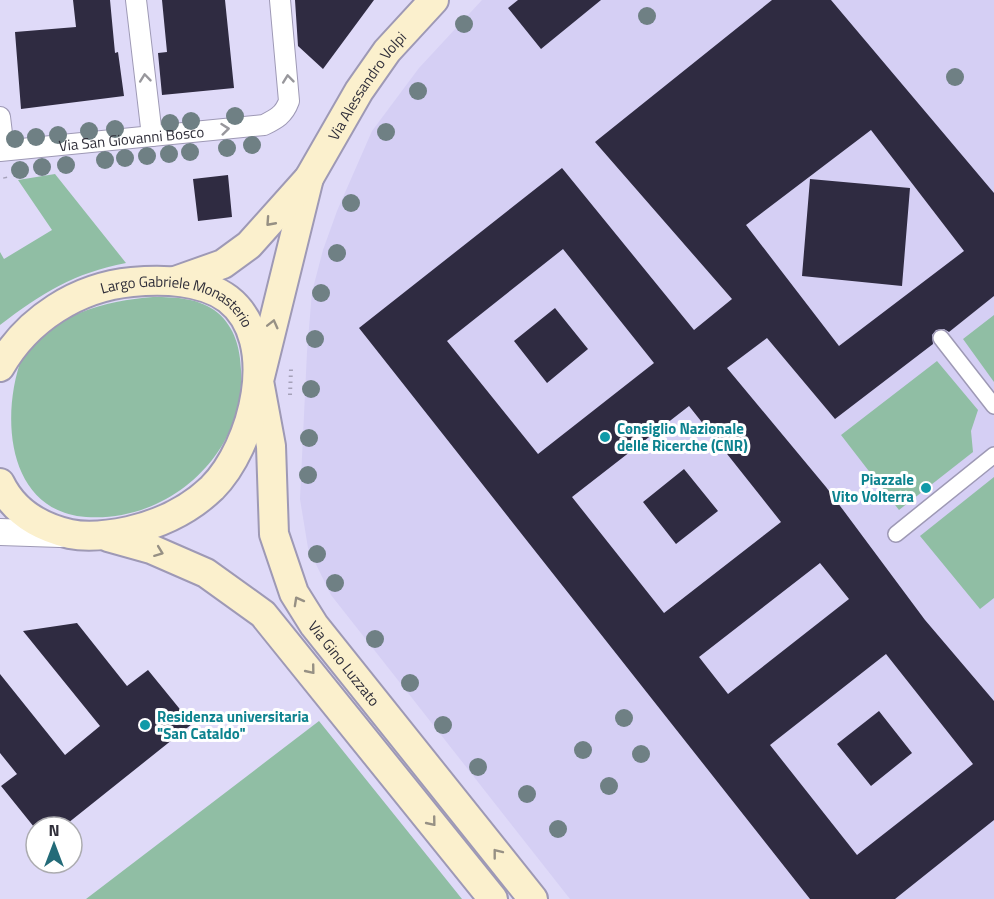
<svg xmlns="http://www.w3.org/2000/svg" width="994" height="899" font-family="'Titillium Web',sans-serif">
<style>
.built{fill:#d5cff4}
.green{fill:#90bea4}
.building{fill:#2f2b41;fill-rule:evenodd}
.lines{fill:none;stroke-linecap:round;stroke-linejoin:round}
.pedestrian-casing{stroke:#9e99b5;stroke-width:18}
.minor-casing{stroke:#9e99b5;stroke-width:22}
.tertiary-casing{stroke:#9e99b5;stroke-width:28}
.secondary-casing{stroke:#9e99b5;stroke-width:32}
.path{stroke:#a5a1b9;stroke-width:4;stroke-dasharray:1.5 4.5;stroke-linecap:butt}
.pedestrian{stroke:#fff;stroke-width:15}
.minor{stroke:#fff;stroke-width:20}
.tertiary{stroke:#fff;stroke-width:26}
.secondary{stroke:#fbf0cd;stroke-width:28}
.tree{fill:#6f8084}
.oneway{stroke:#98979c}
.oneway2{stroke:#969084}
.culture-dot{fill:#0f9aa8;stroke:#fff;stroke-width:2}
.labels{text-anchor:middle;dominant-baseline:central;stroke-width:6;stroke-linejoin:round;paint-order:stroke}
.street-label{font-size:15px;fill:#302f3a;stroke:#fff}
.culture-label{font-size:15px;font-weight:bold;fill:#0d838f;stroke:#fff;text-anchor:start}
</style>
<rect width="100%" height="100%" fill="#dfdaf8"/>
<!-- built -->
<path class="built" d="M482 0H994V899H570L331 595 308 548 300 499 307 352 312 292 323 250 337 211 372 131 419 68Z"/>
<!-- green -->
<path class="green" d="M55 174 126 263C74 273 42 293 0 325V252L4 259 52 230 18 180Z
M153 297C176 297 200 298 218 313 235 328 240 348 241 370 246 454 168 523 86 517 7 511 0 417 22 357 53 314 104 301 153 297Z
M994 315V382L963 339Z
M937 361 978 410 971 431 973 452 899 510 841 435Z
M994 477V598L980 609 920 536Z
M319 721 462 899H86Z"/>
<!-- building -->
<path class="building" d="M73 0H110L115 53 118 52 124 96 21 109 15 32 76 27Z
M162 0H225L234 88 162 95 158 53 167 52Z
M295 0H374L323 69 298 46Z
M518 0H601L541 49 508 8Z
M772 0H831L994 193V296L949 332 944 329 936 330 932 335 933 344 835 419 767 338 727 368 826 487 925 620 994 701V820L895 899H810L359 328 562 168 694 330 732 299 595 142ZM871 130 964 251 839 346 746 225ZM563 249 654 363 538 454 447 341ZM689 406 781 522 664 613 572 497ZM820 563 849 599 728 694 699 657ZM886 654 973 764 857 855 770 745Z
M228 175 232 217 198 221 193 179Z
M810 179 910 188 902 286 802 276Z
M555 308 588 349 547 383 514 341Z
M684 469 718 511 676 544 643 502Z
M77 623 127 686 148 670 192 724 63 827H34L1 786 17 774 0 753V674L65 755 100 726 23 631Z
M879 711 912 753 871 786 837 744Z"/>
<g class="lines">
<defs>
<path id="pedestrian" d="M941 338 994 406
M896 534 994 455"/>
<g id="minor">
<path d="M136 0 152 136"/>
<path d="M0 117 4 150"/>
<path id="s1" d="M0 151 264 125C276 119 284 115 289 101L280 0"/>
</g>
<path id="tertiary" d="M0 532 60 534"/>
<g id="secondary">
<path id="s2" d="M309 178 259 381 271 446 274 534 294 593 314 625 533 899"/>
<path id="s3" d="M175 281 223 264 249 245 309 178 359 91 387 51 434 0"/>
<path id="s4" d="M0 367C27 319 78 287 132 282 162 279 203 280 228 299 282 341 253 447 212 488 189 510 159 524 129 531 110 535 89 538 70 534 40 527 14 512 0 483"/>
<path d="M108 537 151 549 206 573 263 614 493 899"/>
</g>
</defs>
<!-- pedestrian casing -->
<use href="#pedestrian" class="pedestrian-casing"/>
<!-- minor casing -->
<use href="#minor" class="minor-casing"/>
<!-- tertiary casing -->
<use href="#tertiary" class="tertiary-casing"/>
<!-- secondary casing -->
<use href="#secondary" class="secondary-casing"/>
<!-- path -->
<path class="path" d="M5 177 6 182
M290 395 291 369"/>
<!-- pedestrian -->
<use href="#pedestrian" class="pedestrian"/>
<!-- minor -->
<use href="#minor" class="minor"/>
<!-- tertiary -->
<use href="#tertiary" class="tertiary"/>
<!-- secondary -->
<use href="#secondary" class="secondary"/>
</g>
<!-- trees -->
<g class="tree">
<circle cx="647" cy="16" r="9"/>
<circle cx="464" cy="24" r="9"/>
<circle cx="955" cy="77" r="9"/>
<circle cx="418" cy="91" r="9"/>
<circle cx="235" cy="116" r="9"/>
<circle cx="191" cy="121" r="9"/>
<circle cx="170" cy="123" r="9"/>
<circle cx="115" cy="129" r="9"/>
<circle cx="89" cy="131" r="9"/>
<circle cx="386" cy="132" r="9"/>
<circle cx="58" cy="135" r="9"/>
<circle cx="36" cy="137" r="9"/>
<circle cx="15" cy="139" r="9"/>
<circle cx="252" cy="145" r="9"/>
<circle cx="227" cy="148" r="9"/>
<circle cx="190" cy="152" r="9"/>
<circle cx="169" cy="154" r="9"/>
<circle cx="147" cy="156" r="9"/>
<circle cx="125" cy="158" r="9"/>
<circle cx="105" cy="160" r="9"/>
<circle cx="66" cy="165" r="9"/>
<circle cx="42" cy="167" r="9"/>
<circle cx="20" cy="170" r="9"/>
<circle cx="351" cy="203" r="9"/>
<circle cx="337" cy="253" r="9"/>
<circle cx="321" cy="293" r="9"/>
<circle cx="315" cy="339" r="9"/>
<circle cx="311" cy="389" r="9"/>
<circle cx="309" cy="438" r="9"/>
<circle cx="308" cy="475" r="9"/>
<circle cx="317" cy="554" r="9"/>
<circle cx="335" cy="583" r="9"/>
<circle cx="375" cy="639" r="9"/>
<circle cx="410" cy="683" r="9"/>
<circle cx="624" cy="718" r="9"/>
<circle cx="443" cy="725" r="9"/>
<circle cx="583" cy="750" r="9"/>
<circle cx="641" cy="754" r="9"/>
<circle cx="478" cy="767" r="9"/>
<circle cx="609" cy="786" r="9"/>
<circle cx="527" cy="794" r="9"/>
<circle cx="558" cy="829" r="9"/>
</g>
<!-- one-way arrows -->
<defs><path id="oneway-chevron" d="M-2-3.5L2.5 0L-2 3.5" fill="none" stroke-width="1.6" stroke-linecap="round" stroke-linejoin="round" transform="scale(1.5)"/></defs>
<g class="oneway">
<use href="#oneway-chevron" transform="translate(145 78) rotate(-96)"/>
<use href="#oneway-chevron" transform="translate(288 79) rotate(-96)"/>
<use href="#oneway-chevron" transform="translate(225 129) rotate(-6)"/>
</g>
<g class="oneway2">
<use href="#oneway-chevron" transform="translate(270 222) rotate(132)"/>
<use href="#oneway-chevron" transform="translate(273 324) rotate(-76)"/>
<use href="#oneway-chevron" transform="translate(159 552) rotate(21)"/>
<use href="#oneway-chevron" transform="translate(298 601) rotate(-119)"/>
<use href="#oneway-chevron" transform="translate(311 670) rotate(51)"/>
<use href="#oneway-chevron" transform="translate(432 822) rotate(51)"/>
<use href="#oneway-chevron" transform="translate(497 853) rotate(-128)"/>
</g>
<!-- markers -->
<g class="culture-dot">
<circle cx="605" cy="437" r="6"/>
<circle cx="926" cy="488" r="6"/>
<circle cx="145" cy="725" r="6"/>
</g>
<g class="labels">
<!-- street labels -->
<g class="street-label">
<text stroke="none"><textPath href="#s3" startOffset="282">Via Alessandro Volpi</textPath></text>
<text stroke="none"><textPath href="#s1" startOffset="132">Via San Giovanni Bosco</textPath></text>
<text stroke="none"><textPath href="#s4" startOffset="214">Largo Gabriele Monasterio</textPath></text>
<text stroke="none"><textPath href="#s2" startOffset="512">Via Gino Luzzato</textPath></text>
</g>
<!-- culture labels -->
<g class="culture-label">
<text x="617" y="428">Consiglio Nazionale<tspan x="617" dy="17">delle Ricerche (CNR)</tspan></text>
<text x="914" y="479" text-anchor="end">Piazzale<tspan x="914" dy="17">Vito Volterra</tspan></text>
<text x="157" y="716">Residenza universitaria<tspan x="157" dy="17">"San Cataldo"</tspan></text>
</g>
</g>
<!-- north arrow -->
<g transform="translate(54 845)"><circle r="28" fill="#ffffff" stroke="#acacb0" stroke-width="1.5"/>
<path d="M0-4.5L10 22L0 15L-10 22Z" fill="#236b78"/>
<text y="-9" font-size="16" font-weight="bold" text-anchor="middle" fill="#302f3a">N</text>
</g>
</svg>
